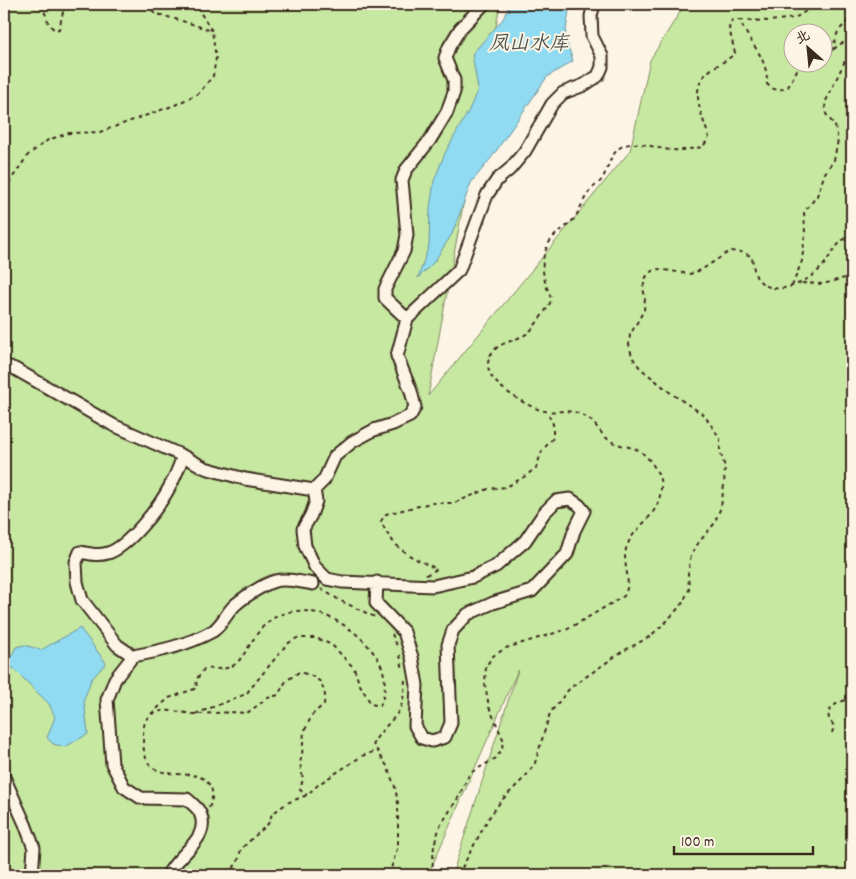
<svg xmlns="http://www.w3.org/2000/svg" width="856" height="879" font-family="Dekko,'LXGW WenKai TC',sans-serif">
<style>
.green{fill:#c6e8a1;stroke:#808960;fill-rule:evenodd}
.water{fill:#90dbf1;stroke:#6e949d}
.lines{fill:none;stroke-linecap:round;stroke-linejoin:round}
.minor-casing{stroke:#3b2a1e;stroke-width:15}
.path{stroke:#3b2a1e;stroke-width:2;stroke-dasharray:4 4;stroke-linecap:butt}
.minor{stroke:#fcf5e5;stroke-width:11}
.labels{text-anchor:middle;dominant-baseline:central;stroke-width:4;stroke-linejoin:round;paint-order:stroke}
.water-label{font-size:20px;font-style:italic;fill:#505653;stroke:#fcf5e5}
</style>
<rect width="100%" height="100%" fill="#fcf5e5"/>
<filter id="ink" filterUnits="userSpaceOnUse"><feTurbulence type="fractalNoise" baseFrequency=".02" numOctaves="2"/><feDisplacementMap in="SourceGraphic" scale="10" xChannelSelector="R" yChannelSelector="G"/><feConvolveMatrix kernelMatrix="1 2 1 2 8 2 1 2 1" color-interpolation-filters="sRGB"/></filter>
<g filter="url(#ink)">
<!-- green -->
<path class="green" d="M4 4H500L428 396 630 151 650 60 685 4H852V875H452L518 670 428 875H13L4 860ZM794 32H824V62H794Z"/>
<!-- water -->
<path class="water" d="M510 4H570L565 37 573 61 547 77 492 157 471 183 452 234 434 262 418 278 429 245 430 208 434 181 445 153 468 112 478 89 472 54 503 19Z
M80 628 106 663 91 680 84 700 88 734 65 747 53 744 47 738 55 717 49 704 8 663 16 647 24 645 41 650Z"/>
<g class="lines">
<defs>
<path id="minor" d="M484 4 460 29 449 47 445 58 454 80V92L447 112 430 140 406 170 402 180 407 235 404 251 385 289V298L407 319 459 270 487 195 497 180 510 169 525 151 552 104 563 93 584 85 598 76 602 67V56L592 36 591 16 594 4
M4 365 15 369 113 425 183 456C179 467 175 478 169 488 159 507 128 547 108 553 98 556 90 554 80 552L76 562 77 582 82 600 117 645 133 656 115 679 107 700 112 764 124 787 141 798 187 799C191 803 198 808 200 813 212 839 176 855 168 875
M183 456 205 468 245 479 314 490 316 501 311 515 303 529 305 546 315 567 327 579 342 582 433 586 473 577 496 566 525 541 544 513 556 501 570 499 579 505 584 511 574 531 567 554 532 591 493 603 468 614 453 630 448 645 451 723 445 737 432 741 422 738 415 726 417 685 412 657 404 632 376 603 377 582
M314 490 324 480 335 456 352 442 374 430 393 424 410 416 415 407 411 391 397 356 407 319
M133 656C160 651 188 645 213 631 222 625 227 612 235 605 244 597 264 584 275 581 287 578 301 582 313 584
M4 777 25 824 34 848 32 875"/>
</defs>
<!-- minor casing -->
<use href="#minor" class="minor-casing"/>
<!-- path -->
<path class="path" d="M42 4 48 22 54 30 59 29 65 4
M148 4 154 13 189 23 212 31 195 4
M740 20 770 21 795 18 817 4
M832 51 838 31 851 18V4
M824 62C832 51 837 42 852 41
M850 163 852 155
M4 190 28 155 48 140 69 133 100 132 175 105 199 93 213 76 216 58 212 31
M802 283 823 284 852 276
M792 286 802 261 805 233 804 212 817 196 825 173 834 160 838 140 835 126 826 114 825 103 852 46
M426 575 437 569C411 557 393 550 381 521L386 514 431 503H454L488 489 506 487 524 477 536 468 542 451 553 438V424L547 412
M321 589 341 601 375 617
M392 634 398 648
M400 655 403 670
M151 714 169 698 197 688 196 680 204 669C214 668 224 671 234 665 245 658 254 633 267 623 301 594 351 622 373 652 386 667 388 688 380 706L371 704 359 683 354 668 332 645 316 638H297L287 644 246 694 195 714
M832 733 834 726 829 719 828 712 836 704 845 700 850 706 851 796 852 797
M209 808C213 797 215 789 205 780 194 770 166 779 151 766 144 759 143 746 143 737 143 729 144 718 152 714 164 707 181 713 194 714 212 714 229 711 247 713L268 698 278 695 286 681 299 672 310 675 321 682 325 695 324 704 312 715 304 732 302 755 300 763 303 779 300 790 307 795
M432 874 434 845 440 826 458 798 470 773 496 758 502 749 503 739 489 707 485 684 486 666 493 656 506 648 568 629 624 596C633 580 622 566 626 549 634 523 659 520 661 488 662 475 649 456 638 450 630 446 617 446 609 440 599 433 595 420 582 415 569 408 558 413 545 411 531 409 499 389 492 377 489 373 488 368 488 363 491 342 513 343 528 333 532 330 548 308 550 303 552 295 548 292 546 285 543 275 541 262 545 252 551 234 560 233 572 221 579 214 582 201 589 192 592 187 599 184 602 179 609 168 609 155 621 147 637 138 657 150 673 150 683 151 693 148 703 147L709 137C702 115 688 88 709 71 718 64 727 61 735 53L729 28 732 20H740C749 44 768 56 767 84 774 91 779 91 788 87L798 68 807 65 820 66 823 62
M229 875 238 861 241 849 268 824 272 814 287 803 307 795 319 784 362 756 376 751
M389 875 398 846V803L395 787 387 766 373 744C379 732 388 725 396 715 404 705 404 692 405 680
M431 875 432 874 436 875
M458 875 488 819 501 801 526 776 535 763 550 713 570 688 620 653 649 637 665 623 682 604 689 590 688 573 691 555 699 542 714 524 721 507 724 485 725 467 720 451V438L704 415 672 394 640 368 632 357 629 344 630 335 644 310 645 298 643 287 646 277 652 271 658 269 690 274 701 270 730 251 741 252 751 256C754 263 753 272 757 278 773 299 804 284 819 270 827 263 831 252 838 245 842 240 848 236 852 231"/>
<!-- minor -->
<use href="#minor" class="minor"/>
</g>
</g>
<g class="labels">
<!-- water labels -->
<g class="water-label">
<text x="529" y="45">凤山水库</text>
</g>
</g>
<!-- margin -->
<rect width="856" height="879" fill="none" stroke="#fcf5e5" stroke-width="20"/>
<rect x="10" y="10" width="836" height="859" fill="none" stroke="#3b2a1e" stroke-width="2" filter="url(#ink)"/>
<!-- north arrow -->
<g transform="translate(808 48) rotate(333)"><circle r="24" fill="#fcf5e5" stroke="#afa495"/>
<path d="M0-4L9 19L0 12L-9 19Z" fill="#3b2a1e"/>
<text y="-8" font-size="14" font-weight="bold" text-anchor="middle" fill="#3b2a1e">北</text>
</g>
<!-- scale -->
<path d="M674 846v8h139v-8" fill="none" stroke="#3b2a1e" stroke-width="2.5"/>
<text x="681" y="846" font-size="15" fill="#3b2a1e" stroke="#fcf5e5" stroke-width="4" paint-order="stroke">100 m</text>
</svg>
